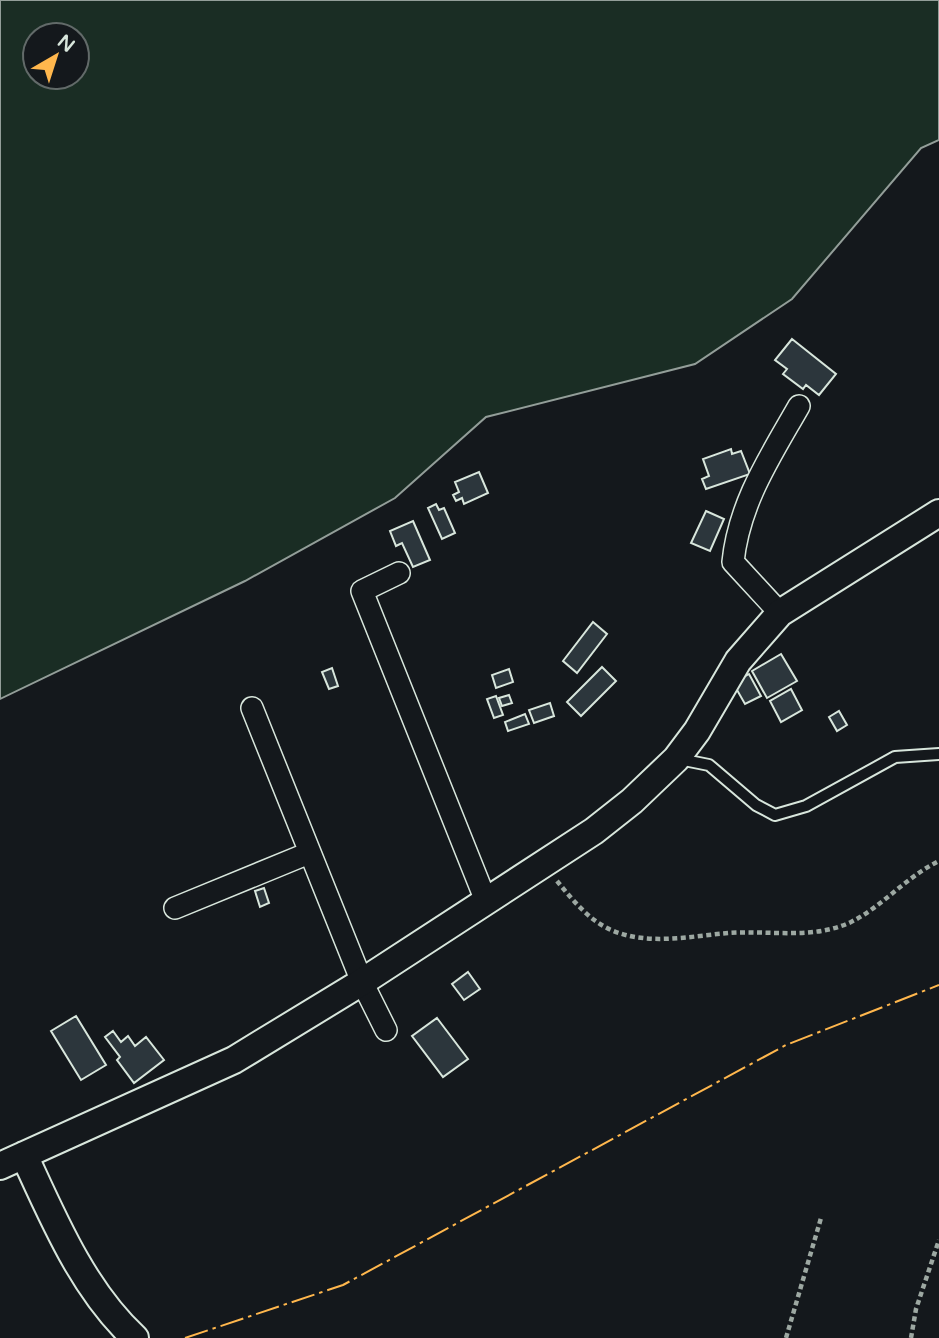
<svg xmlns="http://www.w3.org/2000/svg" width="939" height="1338" font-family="'Varela Round',sans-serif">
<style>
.green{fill:#1a2d24;stroke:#939e99;stroke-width:2;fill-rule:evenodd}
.building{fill:#2c363c;stroke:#d8e6dc;stroke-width:2}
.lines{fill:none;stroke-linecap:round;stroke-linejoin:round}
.service-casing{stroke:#d8e6dc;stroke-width:14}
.minor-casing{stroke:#d8e6dc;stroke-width:24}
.tertiary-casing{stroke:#d8e6dc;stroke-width:30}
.path{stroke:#9da8a2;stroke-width:4.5;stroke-dasharray:5 3.5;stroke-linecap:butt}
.service{stroke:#14181c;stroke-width:10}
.minor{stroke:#14181c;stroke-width:21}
.tertiary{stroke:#14181c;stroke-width:26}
.power{stroke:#ffb74d;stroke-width:2;stroke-dasharray:24 5 3.5 5;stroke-linecap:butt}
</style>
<rect width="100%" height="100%" fill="#14181c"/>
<!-- green -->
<path class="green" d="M0 0H939V140L921 148 792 299 695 364 486 417 395 498 245 581 0 699ZM35 35H77V77H35Z"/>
<!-- building -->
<path class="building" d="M792 339 836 374 819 395 806 385 803 389 783 374 787 369 775 360Z
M731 449 732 454 741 451 750 474 706 489 702 479 709 476 703 459Z
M479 472 488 493 464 504 462 498 456 501 453 495 459 492 455 482Z
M436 504 439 510 444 508 455 533 442 539 428 508Z
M706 511 724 519 710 551 691 543Z
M413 521 430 560 413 567 402 543 396 546 390 531Z
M593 622 607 634 577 673 563 661Z
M781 654 797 681 767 698 752 671Z
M602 667 616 681 581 716 567 702Z
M332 668 338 686 329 689 322 672Z
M509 669 513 682 496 688 492 675Z
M749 674 761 696 745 704 733 683Z
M791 689 802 710 781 722 770 701Z
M509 695 512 703 502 706 499 698Z
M496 696 503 715 494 718 487 699Z
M550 703 554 716 534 723 529 710Z
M839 711 847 725 837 731 829 717Z
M525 714 529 724 508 731 505 722Z
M264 888 269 903 260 907 255 891Z
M468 972 480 989 464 1000 452 984Z
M76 1016 106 1065 81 1080 51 1031Z
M437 1018 468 1059 443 1077 412 1036Z
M113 1031 121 1042 128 1036 135 1046 146 1037 164 1060 134 1083 117 1060 120 1057 105 1037Z"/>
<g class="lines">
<defs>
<path id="service" d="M679 759 709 765 756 805 775 815 806 806 895 757 939 754"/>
<path id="minor" d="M399 573 362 591 486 901
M780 613 733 562C739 503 770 457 799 406
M252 708 362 982 386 1030
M175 908 309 853"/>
<path id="tertiary" d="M24 1155C53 1218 83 1290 135 1338
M0 1166 234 1060 362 982 594 831 632 801 676 759 697 731 738 661 780 613 939 513"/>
</defs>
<!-- service casing -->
<use href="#service" class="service-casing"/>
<!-- minor casing -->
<use href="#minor" class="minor-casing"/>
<!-- tertiary casing -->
<use href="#tertiary" class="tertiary-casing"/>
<!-- path -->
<path class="path" d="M557 881C571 898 587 918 607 928 645 947 689 936 729 933 769 930 813 940 851 922 883 906 906 877 939 861
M786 1338 821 1218
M911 1338 916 1309 939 1240"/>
<!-- service -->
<use href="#service" class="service"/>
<!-- minor -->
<use href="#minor" class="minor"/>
<!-- tertiary -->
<use href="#tertiary" class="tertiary"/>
<!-- power -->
<path class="power" d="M185 1338 343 1285 786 1045 939 985"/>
</g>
<!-- north arrow -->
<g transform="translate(56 56) rotate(39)"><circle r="33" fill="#14181c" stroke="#626a69" stroke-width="2"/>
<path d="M0-5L12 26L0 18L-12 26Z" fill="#ffb74d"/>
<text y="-10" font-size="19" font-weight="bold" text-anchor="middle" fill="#d8e6dc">N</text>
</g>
</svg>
